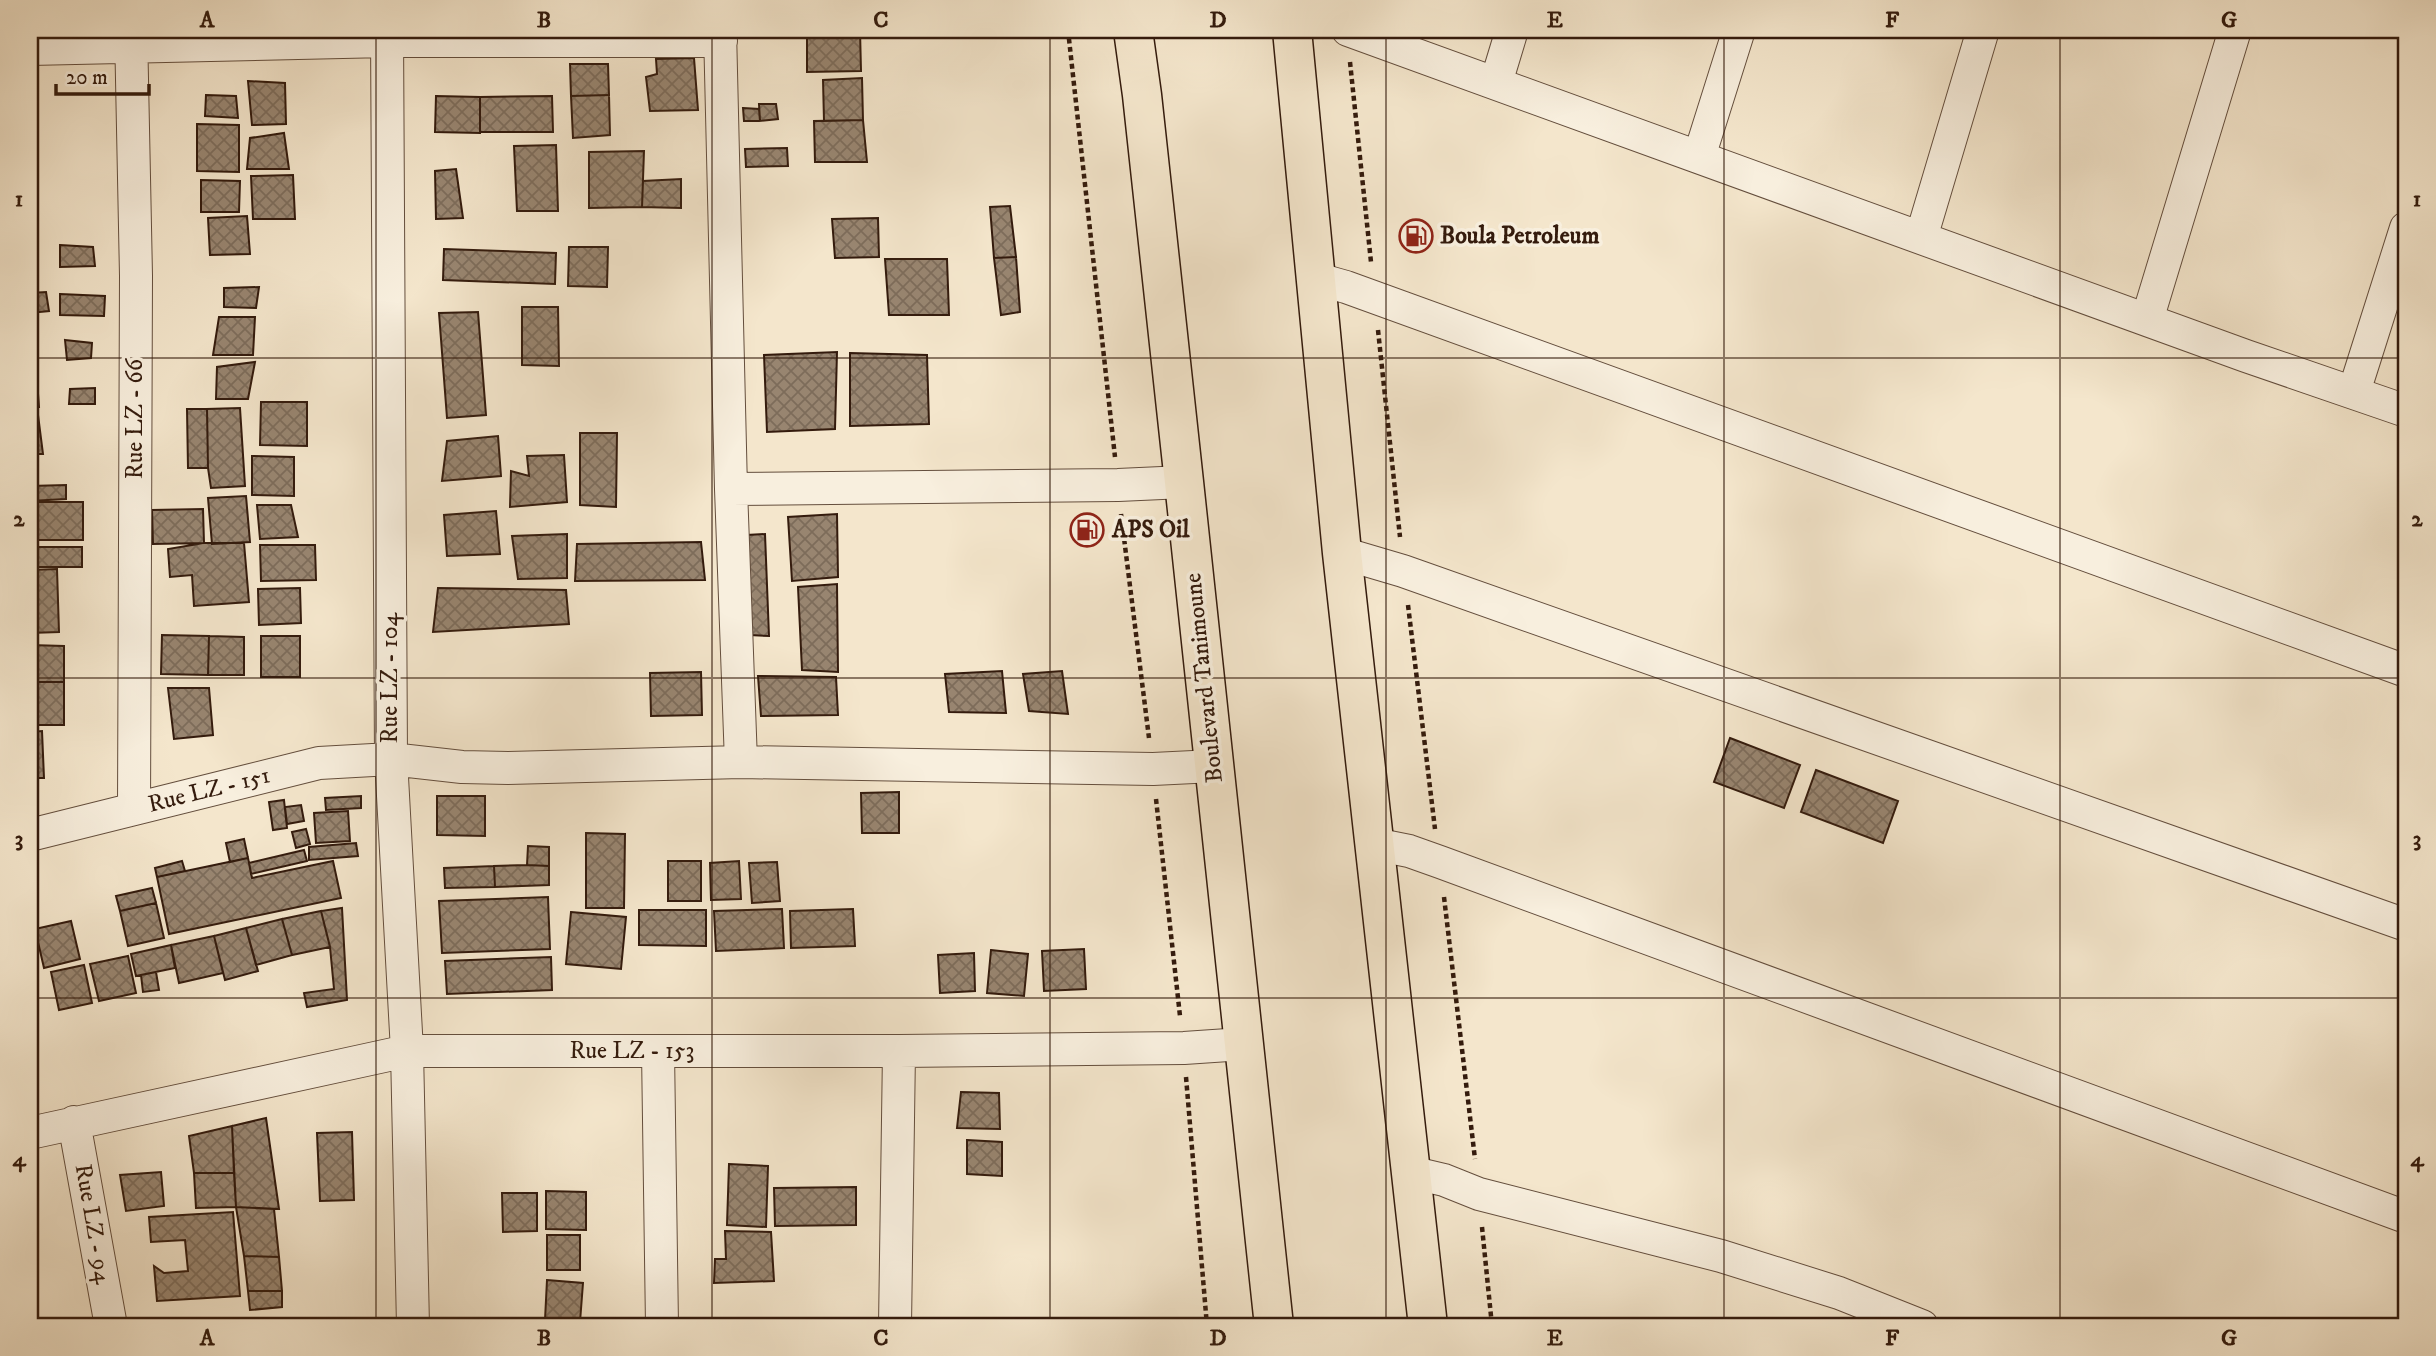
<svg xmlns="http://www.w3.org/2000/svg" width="2436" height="1356" font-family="'IM FELL DW Pica',serif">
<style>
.building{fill:url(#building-cross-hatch);stroke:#341b0d;stroke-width:2}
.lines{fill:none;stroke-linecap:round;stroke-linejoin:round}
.minor-casing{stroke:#644e3d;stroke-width:34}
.major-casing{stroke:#341b0d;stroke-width:41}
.path{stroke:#341b0d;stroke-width:4.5;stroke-dasharray:5 3.5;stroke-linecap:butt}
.minor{stroke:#f8efde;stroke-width:32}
.major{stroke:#f4e6cc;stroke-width:38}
.grid{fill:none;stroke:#341b0d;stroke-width:2;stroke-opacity:0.55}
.labels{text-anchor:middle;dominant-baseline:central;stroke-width:7;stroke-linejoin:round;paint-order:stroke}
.poi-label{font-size:24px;font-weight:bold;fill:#341b0d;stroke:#f8efde;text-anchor:start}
.street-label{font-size:24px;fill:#341b0d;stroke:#f8efde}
.neatline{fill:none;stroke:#341b0d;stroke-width:2.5}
.grid-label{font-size:23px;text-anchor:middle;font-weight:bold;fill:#341b0d}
</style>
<defs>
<pattern id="building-cross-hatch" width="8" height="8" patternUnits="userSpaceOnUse" patternTransform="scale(1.75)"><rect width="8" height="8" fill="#988570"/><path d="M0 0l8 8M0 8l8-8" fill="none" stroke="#7d6c5a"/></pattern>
</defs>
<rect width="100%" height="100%" fill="#f4e6cc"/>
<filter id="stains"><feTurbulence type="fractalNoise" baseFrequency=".00286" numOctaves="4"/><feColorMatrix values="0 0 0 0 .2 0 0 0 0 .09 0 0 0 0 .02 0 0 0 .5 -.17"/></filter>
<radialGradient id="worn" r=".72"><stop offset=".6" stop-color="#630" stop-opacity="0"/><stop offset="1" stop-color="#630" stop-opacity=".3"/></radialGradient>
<!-- building -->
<path class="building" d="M807 30H860L861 71 807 72Z
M694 58 698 110 650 111 646 77 657 74 656 59Z
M570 64H608L609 95 571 96Z
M862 78 863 120 824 121 823 80Z
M248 81 285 83 286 124 252 125Z
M206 95 236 96 238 118 205 116Z
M609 95 610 135 573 138 571 96Z
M436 96 480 97V133L435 132Z
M552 96 553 132H480V97Z
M759 104H776L778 119 760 121Z
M743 108 759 109 760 121H744Z
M863 120 867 162H815L814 121Z
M197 124 239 125V172L197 171Z
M284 133 289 169H247L250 138Z
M556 145 558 211H517L514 146Z
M787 148 788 166 746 167 745 149Z
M644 151 642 207 589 208V152Z
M456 169 463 218 436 219 435 171Z
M293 175 295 219H253L251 176Z
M681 179V208L642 207 643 181Z
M201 180 240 181 239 212H201Z
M1010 206 1016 257 994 258 990 207Z
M247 216 250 254 210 255 208 218Z
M878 218 879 257 835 258 832 219Z
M60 245 93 247 95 266 60 267Z
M569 247H608L607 287 568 286Z
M444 249 556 253 555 284 443 280Z
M1016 257 1020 312 1001 315 994 258Z
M885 259H947L949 315H889Z
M259 287 256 308 224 307V288Z
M46 292 49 311 30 313V293Z
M60 294 105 296 104 316 60 315Z
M522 307H558L559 366 522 365Z
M478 312 486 415 447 418 439 313Z
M219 317H255L253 355H213Z
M30 325H34L32 362H30Z
M65 340 92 343 91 358 67 360Z
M837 352 835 429 767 432 764 355Z
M850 353 927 355 929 424 850 426Z
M255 362 248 399H216L217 367Z
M36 367 39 407H30V368Z
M95 388V404H69L70 389Z
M261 402H307V446L260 445Z
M240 408 245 486 211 488 208 468 207 409Z
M187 409H207L208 468H188Z
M30 414 38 415 43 454H30Z
M580 433H617L616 507 580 505Z
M498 436 501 476 442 481 447 441Z
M564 455 567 502 510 507 511 471 529 476 527 456Z
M252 456 294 457V496L252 495Z
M66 485V499L30 501V486Z
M246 496 250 542 212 544 208 498Z
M30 502H83V540H30Z
M257 505H291L298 537 260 539Z
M203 509 204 543 153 544 152 510Z
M496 511 500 554 447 556 444 515Z
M837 514 838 577 792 581 788 517Z
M567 534V578L518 579 512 536Z
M765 534 769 636 750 635 747 535Z
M701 542 705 580 575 581 577 544Z
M204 543H244L249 602 194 606 192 575 170 577 168 549Z
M260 545H315L316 580 261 581Z
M30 547H82V567H30Z
M57 569 59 632 30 633V570Z
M837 584 838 672 802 670 798 587Z
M300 588 301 623 259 625 258 589Z
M438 588 566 590 569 624 433 632Z
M162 635 209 636 208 675 161 674Z
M209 636 244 637V675H208Z
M261 636H300V677H261Z
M30 645 64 646V682H30Z
M1002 671 1006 713 949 712 945 674Z
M1062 671 1068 714 1029 711 1023 674Z
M701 672 702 715 651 716 650 673Z
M758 676 836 677 838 715 761 716Z
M30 682H64V725H30Z
M168 688H209L213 735 174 739Z
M42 731 44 778H30V732Z
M1730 738 1800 765 1784 808 1714 782Z
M1816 770 1898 801 1883 843 1801 812Z
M899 792V833H862L861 793Z
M361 796V808L326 810 325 798Z
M437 796H485V836L437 835Z
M284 800 287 828 273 830 269 802Z
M301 805 304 821 287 824 285 807Z
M348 811 350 841 316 843 314 813Z
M306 829 310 844 296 848 292 832Z
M586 833 625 834 624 908H586Z
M244 839 248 858 230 862 226 843Z
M356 843 358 856 309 860V847Z
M528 846 549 847V866L527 865Z
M304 850 307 861 251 874 249 863Z
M248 858 252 878 333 861 341 898 169 934 157 877Z
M182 861 185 871 157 877 155 868Z
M668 861H701V901H668Z
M739 861 741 899 711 900 710 863Z
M777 862 780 901 752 903 749 863Z
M527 865 549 866V885L495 887 494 866Z
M494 866 495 887 445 888 444 868Z
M152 888 156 903 120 911 116 896Z
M548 897 550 949 442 953 439 901Z
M156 903 164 938 128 946 120 911Z
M342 908 347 1000 307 1007 304 993 334 989 330 947 321 911Z
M782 909 784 948 716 951 714 911Z
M853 909 855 946 791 948 790 911Z
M639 910H706V946L639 945Z
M321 911 330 947 292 955 282 919Z
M571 912 626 917 621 969 566 964Z
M282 919 292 955 256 965 246 928Z
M71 921 80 959 44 968 35 929Z
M246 928 258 971 225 980 214 936Z
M214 936 223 973 179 983 171 945Z
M171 945 175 968 136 976 131 954Z
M1084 949 1086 989 1044 991 1042 951Z
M991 950 1028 954 1024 996 987 993Z
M974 953 975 991 940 993 938 955Z
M128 956 136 993 99 1001 90 964Z
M551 957 552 990 447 994 445 961Z
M84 965 92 1003 59 1010 51 972Z
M156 972 159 990 143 992 141 975Z
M961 1092 999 1093 1000 1129 957 1128Z
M266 1118 279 1209 236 1207 232 1126Z
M232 1126 234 1173H194L189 1136Z
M352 1132 354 1200 320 1201 317 1133Z
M967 1140 1002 1142V1176L967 1174Z
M729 1164 768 1166 766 1227 727 1225Z
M161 1172 164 1206 126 1211 120 1175Z
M194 1173H234L236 1207 196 1208Z
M856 1187V1225L775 1226 774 1188Z
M546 1191 586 1192V1230L546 1229Z
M502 1193H537V1231L503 1232Z
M236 1207 274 1209 279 1257 244 1256Z
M233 1212 240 1296 157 1301 154 1266 164 1273 188 1271 185 1240 151 1242 149 1217Z
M725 1231 771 1232 774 1281 714 1283 715 1259H726Z
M547 1235H580V1270H547Z
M244 1256 279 1257 282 1291H248Z
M547 1280 583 1283 580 1322 545 1320Z
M248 1291H282V1307L250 1310Z
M47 1318 48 1326H30V1320Z
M451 1322 539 1324V1326H451Z"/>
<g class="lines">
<defs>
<path id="minor" d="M131 30 136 276 134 809
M387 30 391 759 407 1051 413 1326
M720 30 731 489 741 762
M1348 30 2246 356 2406 411
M30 49 387 41H721
M1496 83 1512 30
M1699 157 1739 30
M1921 238 1983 30
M1314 278 1346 287 2406 671
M2147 320 2235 30
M2354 392 2406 228
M731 489 1118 485 1184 482
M1342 553 1403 571 2406 925
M30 835 319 763 391 759 462 767 508 768 741 762 1153 769 1214 766
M1374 844 1409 851 1440 862 2406 1217
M658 1051 662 1326
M74 1122 111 1326
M30 1133 407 1051H899L1184 1048 1243 1044
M1410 1172 1444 1180 1479 1194 1721 1256 1839 1293 1922 1326
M895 1326 899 1051"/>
<path id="major" d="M1133 30 1142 95 1184 482 1274 1326
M1292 30 1342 553 1428 1326"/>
</defs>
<!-- minor casing -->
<use href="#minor" class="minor-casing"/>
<!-- major casing -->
<use href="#major" class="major-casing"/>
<!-- path -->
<path class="path" d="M1068 30 1115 457
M1350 62 1371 262
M1378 330 1400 537
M1121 514 1149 738
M1408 605 1435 829
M1156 799 1180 1016
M1444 897 1475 1159
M1186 1077 1207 1326
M1482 1227 1492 1326"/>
<!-- minor -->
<use href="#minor" class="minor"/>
<!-- major -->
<use href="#major" class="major"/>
</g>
<!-- grid -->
<path class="grid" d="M376 30V1326M712 30V1326M1050 30V1326M1386 30V1326M1724 30V1326M2060 30V1326M30 358H2406M30 678H2406M30 998H2406"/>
<!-- icons -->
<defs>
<symbol id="fuel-ring" viewBox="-11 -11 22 22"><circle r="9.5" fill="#f8efde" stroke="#8f2418" stroke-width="1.5"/><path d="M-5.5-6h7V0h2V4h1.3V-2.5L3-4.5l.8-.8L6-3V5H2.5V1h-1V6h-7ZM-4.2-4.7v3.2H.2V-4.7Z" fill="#8f2418"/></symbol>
</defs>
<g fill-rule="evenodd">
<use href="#fuel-ring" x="1397" y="217" width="38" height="38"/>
<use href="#fuel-ring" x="1068" y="511" width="38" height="38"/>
</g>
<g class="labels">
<!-- poi labels -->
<g class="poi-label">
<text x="1440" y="236">Boula Petroleum</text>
<text x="1112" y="530">APS Oil</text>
</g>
<!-- street labels -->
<g class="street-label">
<text transform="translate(135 419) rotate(-90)">Rue LZ - 66</text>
<text transform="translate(390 678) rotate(-90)">Rue LZ - 104</text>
<text transform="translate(1204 678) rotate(-96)">Boulevard Tanimoune</text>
<text transform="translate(209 790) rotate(-14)">Rue LZ - 151</text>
<text x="632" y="1051">Rue LZ - 153</text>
<text transform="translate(93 1224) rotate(80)">Rue LZ - 94</text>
</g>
</g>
<!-- margin -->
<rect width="2436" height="1356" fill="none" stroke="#f4e6cc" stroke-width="77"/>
<!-- scale -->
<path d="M56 84v10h93v-10" fill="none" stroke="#341b0d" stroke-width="3.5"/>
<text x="66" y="84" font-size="21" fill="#341b0d" stroke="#f8efde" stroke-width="5" paint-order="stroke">20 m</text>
<rect x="38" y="38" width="2360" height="1280" class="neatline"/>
<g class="grid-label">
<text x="207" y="27">A</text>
<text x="544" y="27">B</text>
<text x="881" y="27">C</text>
<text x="1218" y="27">D</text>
<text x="1555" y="27">E</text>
<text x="1892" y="27">F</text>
<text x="2229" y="27">G</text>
<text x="19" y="206">1</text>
<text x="2417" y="206">1</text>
<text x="19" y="526">2</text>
<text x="2417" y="526">2</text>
<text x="19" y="846">3</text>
<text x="2417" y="846">3</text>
<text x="19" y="1166">4</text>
<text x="2417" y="1166">4</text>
<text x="207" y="1345">A</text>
<text x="544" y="1345">B</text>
<text x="881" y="1345">C</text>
<text x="1218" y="1345">D</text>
<text x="1555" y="1345">E</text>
<text x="1892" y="1345">F</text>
<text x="2229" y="1345">G</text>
</g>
<rect width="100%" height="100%" filter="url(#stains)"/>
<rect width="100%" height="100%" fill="url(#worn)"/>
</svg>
